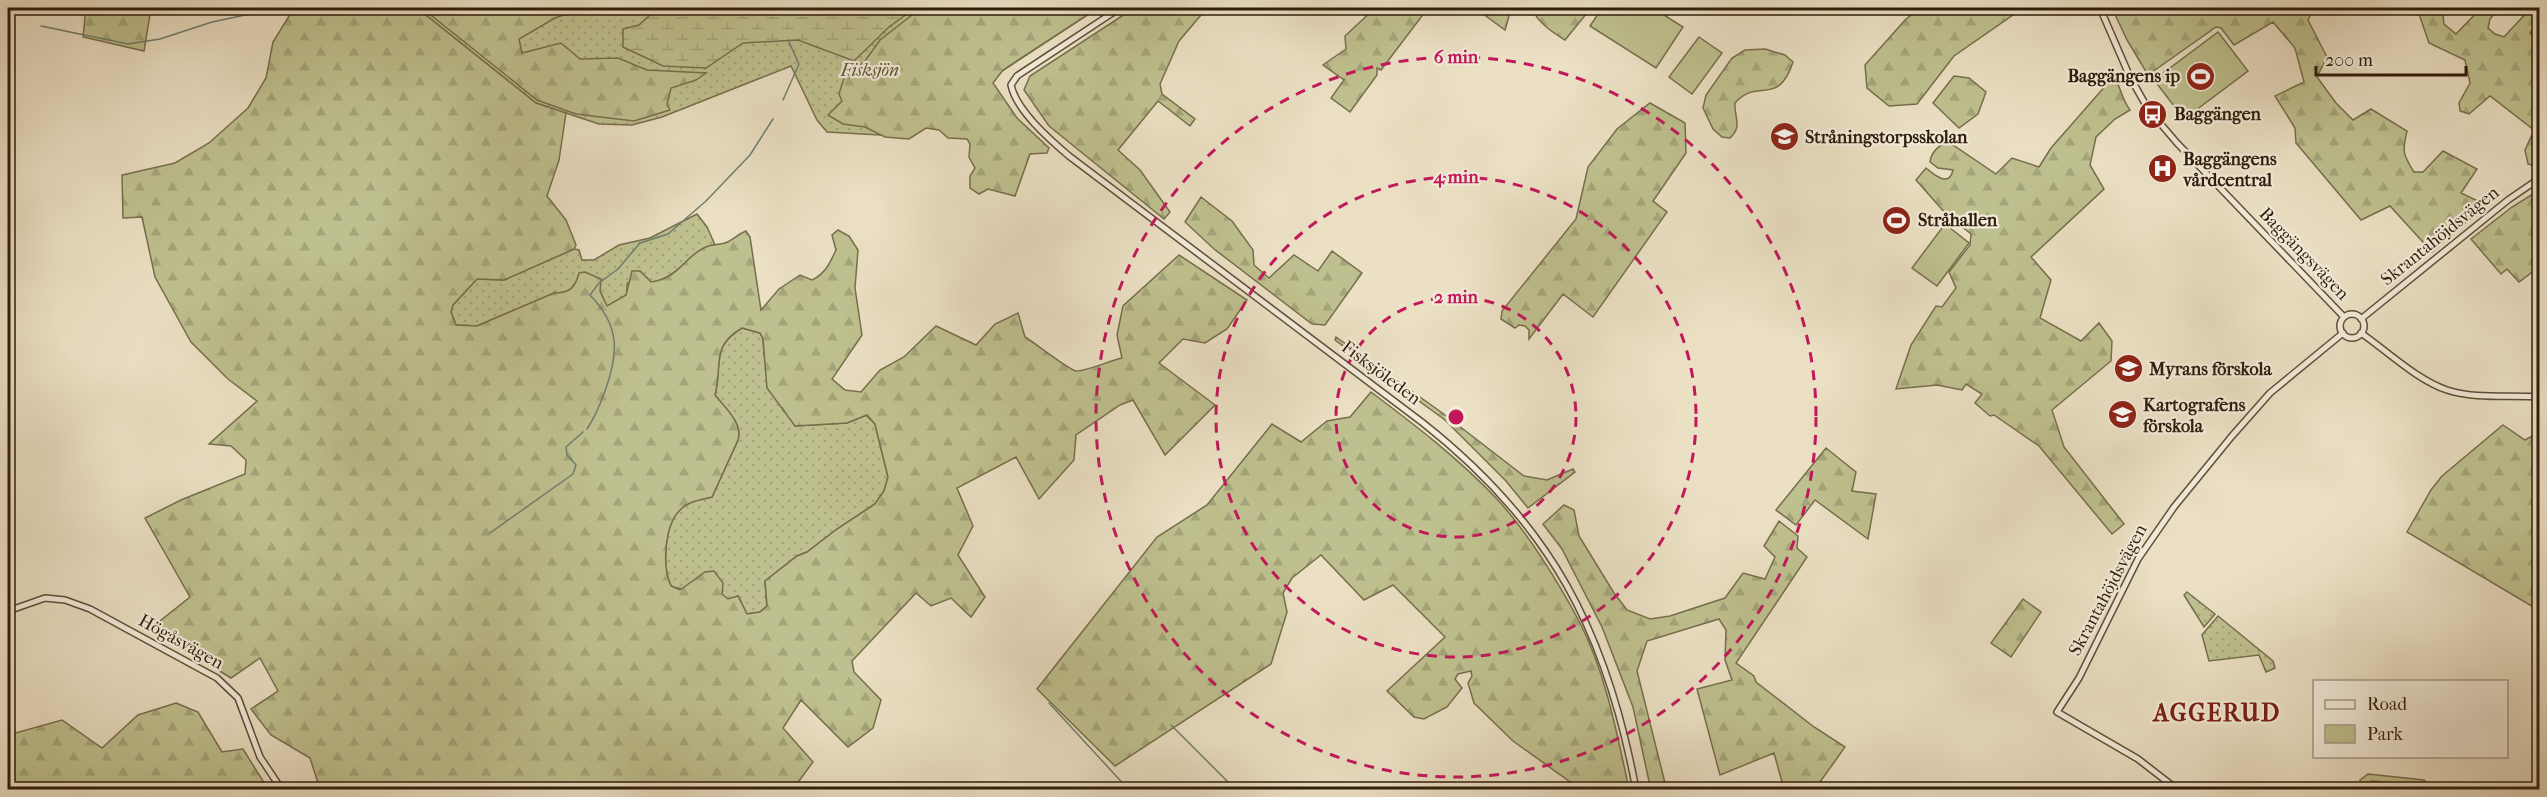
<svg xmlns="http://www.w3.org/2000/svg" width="2547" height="797" font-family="'IM FELL French Canon',serif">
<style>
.green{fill:url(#green-dots);stroke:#766e4c;stroke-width:1.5}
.forest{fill:url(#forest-firs);stroke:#766e4c;stroke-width:1.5;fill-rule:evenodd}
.wetland{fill:url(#wetland-marsh);stroke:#766e4c;stroke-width:1.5}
.pitch{fill:#bfc08f;stroke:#766e4c;stroke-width:1.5}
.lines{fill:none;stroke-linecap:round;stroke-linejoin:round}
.stream{stroke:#6e7d70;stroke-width:1.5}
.minor-casing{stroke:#5d4e38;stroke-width:8}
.minor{stroke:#f2ebd9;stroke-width:5}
.ring{fill:none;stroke:#c2185b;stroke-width:3;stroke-dasharray:10 8}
.labels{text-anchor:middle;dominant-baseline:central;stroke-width:4.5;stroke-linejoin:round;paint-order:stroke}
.park-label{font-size:18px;font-style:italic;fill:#5a4e32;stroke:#f2ebd9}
.poi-label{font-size:18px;font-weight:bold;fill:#2e1d0a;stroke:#f2ebd9;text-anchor:start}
.street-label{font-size:18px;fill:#2e1d0a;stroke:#f2ebd9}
.district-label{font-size:24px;font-weight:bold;letter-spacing:1.5px;fill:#7a1f14;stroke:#f2ebd9}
.centre{fill:#c2185b;stroke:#f2ebd9;stroke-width:3}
.ring-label{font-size:18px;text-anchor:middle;font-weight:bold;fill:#c2185b;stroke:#f2ebd9;stroke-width:4.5;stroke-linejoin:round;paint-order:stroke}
</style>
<defs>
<pattern id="green-dots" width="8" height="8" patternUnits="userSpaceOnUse" patternTransform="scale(1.5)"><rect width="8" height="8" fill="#bfc08f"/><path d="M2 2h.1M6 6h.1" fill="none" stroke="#a4a57a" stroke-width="1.8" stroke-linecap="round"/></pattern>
<pattern id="forest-firs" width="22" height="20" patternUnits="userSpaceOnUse" patternTransform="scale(1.5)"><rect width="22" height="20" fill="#bfc08f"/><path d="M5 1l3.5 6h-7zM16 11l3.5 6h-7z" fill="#a4a57a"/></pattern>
<pattern id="wetland-marsh" width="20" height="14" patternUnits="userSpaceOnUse" patternTransform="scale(1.5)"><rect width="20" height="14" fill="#bfc08f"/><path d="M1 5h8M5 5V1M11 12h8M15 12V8" fill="none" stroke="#a4a57a"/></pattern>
</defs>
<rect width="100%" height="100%" fill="#ebe0c4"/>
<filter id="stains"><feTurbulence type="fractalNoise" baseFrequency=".00333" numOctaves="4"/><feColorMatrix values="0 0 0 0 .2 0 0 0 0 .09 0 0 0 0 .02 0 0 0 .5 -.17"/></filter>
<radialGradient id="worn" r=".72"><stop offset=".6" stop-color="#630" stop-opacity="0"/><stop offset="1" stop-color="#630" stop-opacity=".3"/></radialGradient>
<!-- green -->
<path class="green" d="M417 8H1098L984 83 880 135 827 132 817 120 791 66 662 117 632 125 599 124 536 103Z
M697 214 707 227 715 245C689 250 680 278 651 282L640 271 627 284V295L607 307 600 291 579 274C575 288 570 293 554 293L477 326 456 325 451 312 453 305 477 279 504 280 574 249 579 250 582 260H594L619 245 650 238Z
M742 328 760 333 763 339 764 355 795 426 847 423 866 415 875 424 888 477 884 491 875 504 837 529 807 552 797 556 765 581 767 606 760 612 747 614 738 596 728 600C715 587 688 594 671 586 662 567 664 524 681 509 689 501 701 499 712 497L738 440C743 423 725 408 715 395 723 364 710 347 742 328Z
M2187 592 2215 614 2204 627 2184 595Z
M2218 616 2273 661 2275 668 2266 672 2259 655 2209 661 2202 635Z
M2372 781 2412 784 2423 789 2365 790 2367 784Z"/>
<!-- forest -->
<path class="forest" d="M86 8H151L144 51 83 37Z
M294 8H417L536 103 566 113 559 160 547 196 566 220 576 245 574 249 504 280 477 279 453 305 451 312 456 325 477 326 554 293C570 293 575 288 579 273L585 272 601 279 600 291 607 306 626 295 632 271H640L651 282C679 279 684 256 706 247 712 244 719 245 725 243 732 241 738 234 746 231L750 237 761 310 779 289 800 275 812 280C825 274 830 263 836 250L832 235 838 230 849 236 858 250 855 288 862 335 832 379 845 390 861 392 880 370 904 357 936 326 976 345 995 324 1018 313 1025 337C1035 343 1069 370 1076 371 1087 371 1109 361 1122 358L1117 335 1123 306 1179 255 1247 300 1227 329 1205 343 1183 339 1159 363 1215 405 1165 455 1133 400 1120 405 1076 435 1074 460 1039 499 1016 457 957 488 973 526 958 555 985 597 971 617 951 598 931 606 916 593 852 661 854 672 881 700 873 728 848 747 801 700 783 728 813 762 793 789H320L310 758 271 735 251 709 278 691 260 658 231 678 150 629 190 597 145 518 181 500 245 474 246 460 231 446 209 444 257 401 228 379 191 342 155 277 142 217 123 218 122 175 175 163 209 143 248 108 266 78 273 42ZM742 328 760 333 763 339 767 388 795 426 847 423 867 415 875 424 888 477 884 491 875 504 837 529 807 552 797 556 765 581 767 606 760 612 747 614 738 596 728 599 722 594 723 583 714 571 705 572 680 590 671 586C662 567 664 524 681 509 689 501 701 500 712 497L738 440C743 423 725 408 715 395 723 365 710 347 742 328Z
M422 8H583L555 18 519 39 522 53 561 43 580 59 618 58 647 70 706 73 696 80 671 88 667 105 670 110 634 121 576 114 537 100Z
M921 8H1098L1003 70 993 83 1017 118 1049 148 1047 153 1030 154 1015 196 988 189 979 194 970 188V176L975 168 969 157 970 144 967 139 948 138 939 130 926 128 909 139 885 137 865 127 843 124 828 115 842 101 839 94 844 78 865 61 880 40Z
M1134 8H1207L1179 41 1160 84 1162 94 1195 119 1190 126 1158 101 1118 150 1140 170 1170 212 1164 219 1049 126 1024 90 1030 76Z
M1375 8H1428L1381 70 1377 68V75L1350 112 1331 98 1344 80 1323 65 1346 49 1345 36Z
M1475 8H1504L1509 16 1505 30Z
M1532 8H1591L1565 40C1552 32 1537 22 1532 8Z
M1921 8H2031L2016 13 1954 56 1917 104 1889 106 1867 88 1865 65 1906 19Z
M2112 8H2314L2308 20 2327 57 2317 77 2336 103 2353 120 2371 109 2407 131C2402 151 2403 155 2414 172H2423L2443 151 2477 169 2461 193 2486 205 2432 252 2390 206 2361 220 2296 143 2295 128 2275 96 2304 82 2295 48 2273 22 2234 45 2221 28 2216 27 2148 75 2127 40Z
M2417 8H2448L2443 15 2444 24 2456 34 2481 8H2499L2490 19 2488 28 2495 34 2504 37 2531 8H2539V20L2530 33 2539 44V166L2537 167 2528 164 2525 150 2534 130 2490 96 2469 114 2460 111 2459 103 2470 83 2465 60 2429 43Z
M1765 49 1785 55 1793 62C1778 108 1757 77 1735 103 1734 118 1743 126 1730 138L1722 137 1713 129 1703 108 1706 95 1732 58 1745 50Z
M1954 76 1969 78 1986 92 1978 114 1959 128 1933 103Z
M2114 76C2121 88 2122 100 2130 110L2115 119 2096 137 2090 165 2104 189 2031 257 2051 280 2040 318 2081 341 2099 323 2112 341 2111 361 2052 410 2064 447 2124 524 2112 534 2039 446 1994 415 1990 416 1975 403 1982 394 1966 384 1962 390 1937 385 1896 389 1911 345 1936 306 1942 307 1956 288 1949 272 1970 245 1971 234 1946 214 1916 180 1926 168C1935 175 1949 188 1953 170L1938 168 1930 162C1931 152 1939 146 1947 141L1996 174 2012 158 2039 167 2051 148Z
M1650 103 1685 123 1686 153 1653 201 1667 212 1593 317 1563 294 1529 339V330L1525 326 1519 325 1515 328 1501 319 1502 311 1576 219 1588 167 1617 129Z
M2539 190V267L2519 282 2507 269 2501 274 2471 239 2512 207Z
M1201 197 1232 221 1253 250 1254 265 1269 278 1294 255 1318 271 1332 251 1362 273 1325 325 1312 324 1214 249 1185 222Z
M1336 337 1441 412 1524 476 1547 480 1573 469 1575 472 1528 508 1506 481 1445 420 1335 340Z
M1371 392C1415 425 1458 458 1496 498 1527 531 1559 583 1580 623 1606 674 1617 734 1629 789H1580L1513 741 1474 703 1468 683 1472 676 1471 671 1458 674 1455 679 1462 688 1447 707 1424 719 1414 717 1387 691 1445 637 1393 585 1364 600 1321 555 1292 578 1283 593 1287 612 1271 664 1115 766 1037 689 1157 537 1207 505 1272 424 1301 442 1327 421 1350 417Z
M2503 425 2525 440 2534 435 2539 440V464L2536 473 2540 481V602L2535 608 2407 532 2431 490 2442 476Z
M1826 448 1856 472 1852 491 1876 494 1868 539 1815 500 1796 525 1776 510Z
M1564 505 1574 510 1579 536 1614 593 1627 610 1650 619 1670 616 1725 598 1743 573 1765 579 1775 557 1764 546 1779 521 1798 536 1797 548 1807 557 1736 663 1754 676 1756 682 1814 727 1845 747 1815 789H1784L1774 753 1720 775 1697 689 1732 680 1725 660 1726 630 1719 619 1647 641 1637 671 1665 783 1650 786 1633 707 1602 627 1562 549 1543 524Z
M2023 599 2041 612 2011 657 1991 643Z
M176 703 198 712 222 752 243 749 268 789H8V735L62 720 102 748 138 715Z
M2368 774 2424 780 2429 785V789L2412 784 2372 781 2367 784 2365 789H2361L2360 780Z"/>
<!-- wetland -->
<path class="wetland" d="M648 8H915L889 27 854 61 798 40 743 43 706 68 663 66 623 47V29L639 25 650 15Z"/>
<!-- pitch -->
<path class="pitch" d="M1602 8H1653L1683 27 1656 68 1590 26Z
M2218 32 2248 71 2184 119 2154 80Z
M1699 37 1722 53 1692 94 1669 77Z
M1945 224 1969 243 1937 286 1912 268Z"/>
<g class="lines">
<!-- stream -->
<path class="stream" d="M270 10 278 8
M41 26 128 44 160 39 212 22 264 11
M783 100 799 64 788 40
M587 429C595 417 600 405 605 391 619 352 620 326 590 295L599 283 618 269 640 243 668 234 706 201 750 155 773 119
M490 533 573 474 576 465 567 455 566 447 583 432
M1049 703 1129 790
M1171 725 1236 790"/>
<defs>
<path id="minor" d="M1120 8 1017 76 1011 85C1016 110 1049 139 1069 156L1423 423C1551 524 1607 632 1636 790
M2100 8 2130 77 2148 109 2177 143 2344 317
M2340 326a12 12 0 1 1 24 0a12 12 0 1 1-24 0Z
M2361 319 2508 200 2540 178
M2361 333C2387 351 2417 380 2447 390 2473 399 2511 395 2540 397
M8 611 45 598 65 600 90 609 217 678 238 698 260 757 282 790
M2178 790 2138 759 2057 712 2079 678 2138 559 2174 507 2232 436 2270 393 2343 333"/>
</defs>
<!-- minor casing -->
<use href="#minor" class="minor-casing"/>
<!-- minor -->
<use href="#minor" class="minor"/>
</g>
<!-- distance rings -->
<g class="ring">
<circle cx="1456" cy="417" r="120"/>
<circle cx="1456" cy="417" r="240"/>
<circle cx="1456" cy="417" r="360"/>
</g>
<!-- icons -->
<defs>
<symbol id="stadium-disc" viewBox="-11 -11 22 22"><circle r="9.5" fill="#8f2418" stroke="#f2ebd9"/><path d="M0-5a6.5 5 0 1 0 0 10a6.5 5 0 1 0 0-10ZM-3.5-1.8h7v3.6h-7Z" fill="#fff"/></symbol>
<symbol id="bus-disc" viewBox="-11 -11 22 22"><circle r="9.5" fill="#8f2418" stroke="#f2ebd9"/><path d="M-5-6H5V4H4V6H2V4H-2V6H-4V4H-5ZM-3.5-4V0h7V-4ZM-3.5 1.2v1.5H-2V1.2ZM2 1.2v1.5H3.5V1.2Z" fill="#fff"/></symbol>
<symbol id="school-disc" viewBox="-11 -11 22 22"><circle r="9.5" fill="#8f2418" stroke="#f2ebd9"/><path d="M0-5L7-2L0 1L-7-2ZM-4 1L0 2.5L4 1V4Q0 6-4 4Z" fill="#fff"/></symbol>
<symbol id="hospital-disc" viewBox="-11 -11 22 22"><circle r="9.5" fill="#8f2418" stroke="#f2ebd9"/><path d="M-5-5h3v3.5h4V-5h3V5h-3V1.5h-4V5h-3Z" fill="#fff"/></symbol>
</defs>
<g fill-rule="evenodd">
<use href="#stadium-disc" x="2184" y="60" width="33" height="33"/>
<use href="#bus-disc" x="2136" y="98" width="33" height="33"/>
<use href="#school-disc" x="1768" y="120" width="33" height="33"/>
<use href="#hospital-disc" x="2146" y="152" width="33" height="33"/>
<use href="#stadium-disc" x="1880" y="204" width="33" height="33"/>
<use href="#school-disc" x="2112" y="352" width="33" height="33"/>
<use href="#school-disc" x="2106" y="398" width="33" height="33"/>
</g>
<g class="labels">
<!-- park labels -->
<g class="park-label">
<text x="870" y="70">Fisksjön</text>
</g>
<!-- poi labels -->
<g class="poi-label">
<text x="2180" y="76" text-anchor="end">Baggängens ip</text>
<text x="2174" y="114">Baggängen</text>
<text x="1805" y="137">Stråningstorpsskolan</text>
<text x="2183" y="159">Baggängens<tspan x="2183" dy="21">vårdcentral</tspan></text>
<text x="1918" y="220">Stråhallen</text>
<text x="2149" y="369">Myrans förskola</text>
<text x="2143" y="405">Kartografens<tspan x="2143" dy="21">förskola</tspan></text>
</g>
<!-- street labels -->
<g class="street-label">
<text transform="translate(2440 236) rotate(-39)">Skrantahöjdsvägen</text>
<text transform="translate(2304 254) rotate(46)">Baggängsvägen</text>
<text transform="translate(1381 373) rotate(37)">Fisksjöleden</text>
<text transform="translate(2108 590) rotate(-62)">Skrantahöjdsvägen</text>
<text transform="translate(181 642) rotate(29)">Högåsvägen</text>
</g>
<!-- district labels -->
<g class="district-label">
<text x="2217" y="713">AGGERUD</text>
</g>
</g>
<circle cx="1456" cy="417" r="9" class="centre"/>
<g class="ring-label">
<text x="1456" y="63">6 min</text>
<text x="1456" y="183">4 min</text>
<text x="1456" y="303">2 min</text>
</g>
<!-- margin -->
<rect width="2547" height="797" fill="none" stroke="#ebe0c4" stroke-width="30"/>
<rect x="9" y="9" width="2529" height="779" fill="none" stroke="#2e1d0a" stroke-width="3"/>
<rect x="15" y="15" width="2517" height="767" fill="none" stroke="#2e1d0a" stroke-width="1.5"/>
<!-- legend -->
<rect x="2313" y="680" width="195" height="78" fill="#f2ebd9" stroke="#a49986" stroke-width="1.5"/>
<rect x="2325" y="700" width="30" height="9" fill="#f2ebd9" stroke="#a49986" stroke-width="1.5"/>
<text x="2367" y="710" font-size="18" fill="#2e1d0a">Road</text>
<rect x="2325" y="725" width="30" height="18" fill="#bfc08f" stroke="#a49986" stroke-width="1.5"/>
<text x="2367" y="740" font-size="18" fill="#2e1d0a">Park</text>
<!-- scale -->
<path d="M2316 66v9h150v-9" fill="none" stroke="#2e1d0a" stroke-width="3"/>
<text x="2325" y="66" font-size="18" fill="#2e1d0a" stroke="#f2ebd9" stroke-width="4.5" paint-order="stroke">200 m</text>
<rect width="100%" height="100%" filter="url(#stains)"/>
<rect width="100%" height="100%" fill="url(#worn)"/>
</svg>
